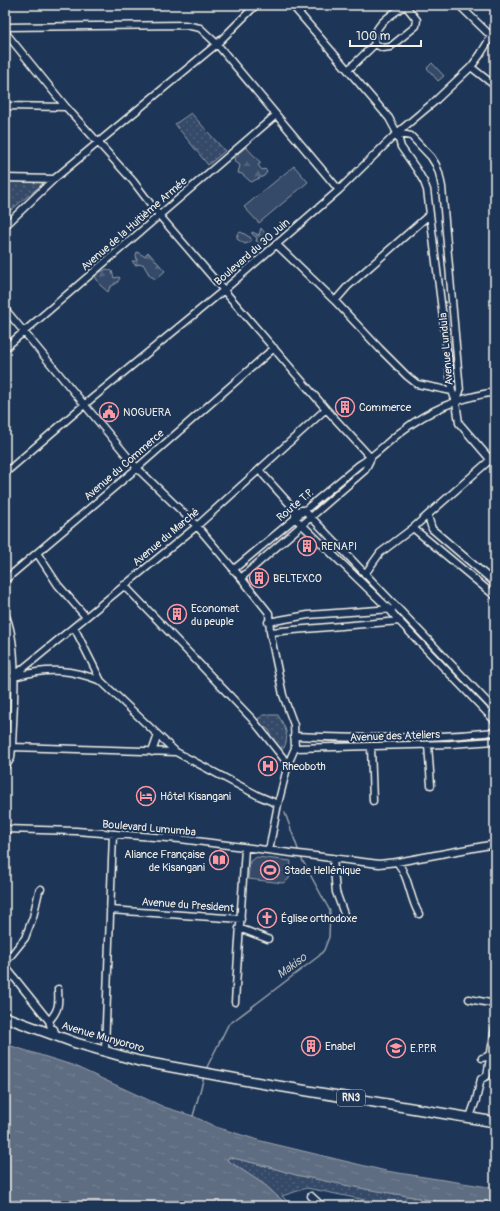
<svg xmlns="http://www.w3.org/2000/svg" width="500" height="1211" font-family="Pangolin,sans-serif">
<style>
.grass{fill:url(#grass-dots);stroke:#949ea8}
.forest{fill:url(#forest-firs);stroke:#949ea8}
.pitch{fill:#354a67;stroke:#949ea8}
.water{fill:url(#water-ripples);stroke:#9aa2ab}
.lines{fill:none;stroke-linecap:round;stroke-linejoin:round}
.stream{stroke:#9aa2ab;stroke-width:1.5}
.minor-casing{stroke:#f4f1e8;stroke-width:9}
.highway-casing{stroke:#f4f1e8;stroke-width:12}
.minor{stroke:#1d3557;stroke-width:6}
.highway{stroke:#1d3557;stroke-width:9}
.labels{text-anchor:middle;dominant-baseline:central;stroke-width:4;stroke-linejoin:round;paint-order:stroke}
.shield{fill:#1d3557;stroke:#b4b9bc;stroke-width:1}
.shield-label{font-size:10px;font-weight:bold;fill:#f4f1e8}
.street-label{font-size:11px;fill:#f4f1e8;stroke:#1d3557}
.poi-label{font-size:11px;fill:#f4f1e8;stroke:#1d3557;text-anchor:start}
.water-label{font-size:12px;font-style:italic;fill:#c0c3c4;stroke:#1d3557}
</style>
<defs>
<pattern id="grass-dots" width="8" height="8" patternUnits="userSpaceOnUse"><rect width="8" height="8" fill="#354a67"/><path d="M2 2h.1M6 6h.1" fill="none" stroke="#53657d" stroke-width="1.8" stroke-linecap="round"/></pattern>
<pattern id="forest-firs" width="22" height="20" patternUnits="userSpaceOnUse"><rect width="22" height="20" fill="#354a67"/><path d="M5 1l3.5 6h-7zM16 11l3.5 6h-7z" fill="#53657d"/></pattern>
<pattern id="water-ripples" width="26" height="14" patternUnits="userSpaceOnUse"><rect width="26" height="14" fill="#5e6d82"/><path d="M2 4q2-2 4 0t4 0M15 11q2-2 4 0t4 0" fill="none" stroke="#768294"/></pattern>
</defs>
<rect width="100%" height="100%" fill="#1d3557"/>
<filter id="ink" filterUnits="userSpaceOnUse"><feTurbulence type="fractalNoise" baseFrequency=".025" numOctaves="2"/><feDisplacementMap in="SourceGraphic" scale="8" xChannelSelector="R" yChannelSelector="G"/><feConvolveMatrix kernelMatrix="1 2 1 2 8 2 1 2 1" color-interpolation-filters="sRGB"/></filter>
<g filter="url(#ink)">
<!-- grass -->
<path class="grass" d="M191 113 225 151 208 165 175 124Z
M5 181 43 182 40 186 5 215Z
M263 715H278C285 727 290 734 284 748H279L270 735V731L259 723 258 719Z
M229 1157 266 1166 296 1175 460 1206H394L307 1188 282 1196 292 1206H288L265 1185 227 1160Z"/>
<!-- forest -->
<path class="forest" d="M246 147 261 163 258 165 262 170 265 169 267 172 264 176 251 182 242 174 238 173 240 165 235 162 234 157Z
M261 228 268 237 262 244 256 241 257 238 252 234V232L259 235Z
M241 232 251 238C251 242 249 243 245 244L237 239V234Z
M137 252 144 256 148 252 165 271 156 279 150 276 143 264 135 265 132 261H137L136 255Z
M107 269 112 271 114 278 119 277 120 278 117 283 110 287 108 292 100 285 95 276 98 273Z"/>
<!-- pitch -->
<path class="pitch" d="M432 63 444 76 438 81 427 68Z
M294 166 308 182 259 223 244 207Z
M257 857 291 861 289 879 283 883 248 879 250 861Z"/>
<!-- water -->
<path class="water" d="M5 1044 72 1065 164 1107 193 1116 216 1127 261 1141 386 1171 495 1188V1206H460L414 1197 359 1188 296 1175 266 1166 229 1157 227 1160 265 1185 288 1206H5Z"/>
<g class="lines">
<!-- stream -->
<path class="stream" d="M285 813 299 852
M206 1069 228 1025 319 956 324 950 329 937 330 911 300 856
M193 1116 204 1077"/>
<defs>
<path id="minor" d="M292 5 389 118 397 133 401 147 417 170 424 182 427 190 452 391 456 402 459 423 495 465
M459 5 492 37
M5 27 185 25 200 28 217 44 339 190
M5 32 66 107 133 181 159 215 326 409 371 458
M375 44 383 48 390 47 416 26 417 20 405 5
M471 67 495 86
M348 70 375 44C371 25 392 15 405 5
M5 106 66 107
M397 133 411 136 431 157 436 165 439 173 442 187 460 391 456 402
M5 178 54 179
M5 226 54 179 217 44 256 5
M276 244 335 301 380 349 407 376 417 384 452 391
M335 301 348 286 429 215
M5 309 137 468 197 526 241 578 269 613 270 632 283 695 294 725 295 748 288 764 278 804 269 850
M5 348 276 115
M259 470 295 510V518L389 609 399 621 495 721
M5 473 84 405 224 290 339 190 397 133 434 102 471 67 480 55 495 30
M300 510H304L311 517 495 710
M428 516 432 529 495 583
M413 528 495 596
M37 553 58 585 86 617
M233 570 359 465C375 456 387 442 402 431 429 410 462 397 495 392
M365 574 380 553 413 528 490 460
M241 578 365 470 371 458
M5 580 137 468 274 348
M124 585 253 720 288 764
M5 614C20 646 13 711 12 747L11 758 5 767
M268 622 308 615 392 609
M74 627 101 681
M270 632 400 621
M14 676 197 526 326 409
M18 676C49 668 71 669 101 681L176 752 259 796 278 804
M294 736C361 739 428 739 495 732
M428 745 431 785
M12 747 176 752
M371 747 373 801
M295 748 451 744 495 741
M152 752 158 735
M5 829 76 831 180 839 379 864 397 862 495 844
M333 858 336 892 344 914
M397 862C410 878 409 897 419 914
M110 910 241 919
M239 928 268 939
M5 963 25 938 33 917 39 891 41 889
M5 966 49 1021 51 1028 54 1029 56 1036
M469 999 495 1004
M235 1002 245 848
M49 1021C59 1010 59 1004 58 989
M105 1050 113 834
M482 1058 486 1057 491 1053 495 1054
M470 1117 476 1100 481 1079 487 1076 495 1028
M311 1196 322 1206"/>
<path id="highway" d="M5 1017 76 1043 139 1061 254 1082 495 1122"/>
</defs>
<!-- minor casing -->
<use href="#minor" class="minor-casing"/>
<!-- highway casing -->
<use href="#highway" class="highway-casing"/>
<!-- minor -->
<use href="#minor" class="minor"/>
<!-- highway -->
<use href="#highway" class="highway"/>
</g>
</g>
<!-- icons -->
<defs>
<symbol id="building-ring" viewBox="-11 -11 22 22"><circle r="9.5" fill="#1d3557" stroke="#ff9aa2" stroke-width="1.5"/><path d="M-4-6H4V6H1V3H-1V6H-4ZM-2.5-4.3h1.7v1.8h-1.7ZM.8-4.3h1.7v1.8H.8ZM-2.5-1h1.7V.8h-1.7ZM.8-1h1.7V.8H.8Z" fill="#ff9aa2"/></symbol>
<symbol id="civic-ring" viewBox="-11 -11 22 22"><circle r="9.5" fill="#1d3557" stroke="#ff9aa2" stroke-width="1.5"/><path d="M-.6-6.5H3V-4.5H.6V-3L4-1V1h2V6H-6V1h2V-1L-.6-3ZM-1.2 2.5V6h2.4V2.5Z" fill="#ff9aa2"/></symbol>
<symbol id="hospital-ring" viewBox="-11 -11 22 22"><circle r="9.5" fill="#1d3557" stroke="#ff9aa2" stroke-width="1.5"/><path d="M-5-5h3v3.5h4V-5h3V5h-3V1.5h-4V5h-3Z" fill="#ff9aa2"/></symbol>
<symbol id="hotel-ring" viewBox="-11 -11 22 22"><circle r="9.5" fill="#1d3557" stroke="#ff9aa2" stroke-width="1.5"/><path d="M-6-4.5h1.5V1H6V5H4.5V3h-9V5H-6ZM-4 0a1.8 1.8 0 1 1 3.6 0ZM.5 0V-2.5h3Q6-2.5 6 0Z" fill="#ff9aa2"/></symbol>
<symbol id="library-ring" viewBox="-11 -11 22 22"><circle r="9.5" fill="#1d3557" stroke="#ff9aa2" stroke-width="1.5"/><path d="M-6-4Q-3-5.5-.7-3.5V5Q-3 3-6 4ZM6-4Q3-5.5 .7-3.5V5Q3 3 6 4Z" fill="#ff9aa2"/></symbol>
<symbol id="stadium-ring" viewBox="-11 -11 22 22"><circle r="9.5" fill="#1d3557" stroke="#ff9aa2" stroke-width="1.5"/><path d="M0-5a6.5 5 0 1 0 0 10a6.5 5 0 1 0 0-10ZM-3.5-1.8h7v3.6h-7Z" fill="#ff9aa2"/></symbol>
<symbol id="church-ring" viewBox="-11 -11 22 22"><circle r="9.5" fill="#1d3557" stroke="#ff9aa2" stroke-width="1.5"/><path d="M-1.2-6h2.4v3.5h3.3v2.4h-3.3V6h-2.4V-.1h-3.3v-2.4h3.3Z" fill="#ff9aa2"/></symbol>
<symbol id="school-ring" viewBox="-11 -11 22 22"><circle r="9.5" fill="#1d3557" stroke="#ff9aa2" stroke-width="1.5"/><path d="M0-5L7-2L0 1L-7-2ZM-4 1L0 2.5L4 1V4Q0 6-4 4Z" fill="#ff9aa2"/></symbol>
</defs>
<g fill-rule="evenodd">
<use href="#building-ring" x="334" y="396" width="22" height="22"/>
<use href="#civic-ring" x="98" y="401" width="22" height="22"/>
<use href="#building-ring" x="296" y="535" width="22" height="22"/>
<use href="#building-ring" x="248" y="567" width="22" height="22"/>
<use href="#building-ring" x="166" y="603" width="22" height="22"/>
<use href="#hospital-ring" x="257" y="755" width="22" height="22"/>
<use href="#hotel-ring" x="135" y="785" width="22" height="22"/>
<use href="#library-ring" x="208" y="849" width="22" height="22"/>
<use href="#stadium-ring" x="259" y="859" width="22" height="22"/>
<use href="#church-ring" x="256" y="907" width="22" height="22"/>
<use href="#building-ring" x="300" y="1035" width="22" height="22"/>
<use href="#school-ring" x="385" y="1037" width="22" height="22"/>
</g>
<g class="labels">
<!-- shield labels -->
<rect class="shield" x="337" y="1090" width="28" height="16" rx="3"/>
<g class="shield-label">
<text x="351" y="1098">RN3</text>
</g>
<!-- street labels -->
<g class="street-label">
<text transform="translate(134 224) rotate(-41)">Avenue de la Huitième Armée</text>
<text transform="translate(252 252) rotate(-41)">Boulevard du 30 Juin</text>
<text transform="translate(446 349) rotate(-95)">Avenue Lundula</text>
<text transform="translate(124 465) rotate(-41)">Avenue du Commerce</text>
<text transform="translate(295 505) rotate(-40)">Route T.P.</text>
<text transform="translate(166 537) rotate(-40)">Avenue du Marché</text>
<text transform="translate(395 736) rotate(-2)">Avenue des Ateliers</text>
<text transform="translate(149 828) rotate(5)">Boulevard Lumumba</text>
<text transform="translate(188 905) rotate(4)">Avenue du President</text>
<text transform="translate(103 1037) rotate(16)">Avenue Munyororo</text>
</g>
<!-- poi labels -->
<g class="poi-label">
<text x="359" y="407">Commerce</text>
<text x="123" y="412">NOGUERA</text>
<text x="321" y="546">RENAPI</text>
<text x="273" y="578">BELTEXCO</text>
<text x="191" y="608">Economat<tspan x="191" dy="13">du peuple</tspan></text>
<text x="282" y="766">Rheoboth</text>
<text x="160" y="796">Hôtel Kisangani</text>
<text x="205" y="854" text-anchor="end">Aliance Française<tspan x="205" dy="13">de Kisangani</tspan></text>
<text x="284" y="870">Stade Hellénique</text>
<text x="281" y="918">Église orthodoxe</text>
<text x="325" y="1046">Enabel</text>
<text x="410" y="1048">E.P.P.R</text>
</g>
<!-- water labels -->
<g class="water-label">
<text transform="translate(292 966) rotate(-37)">Makiso</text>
</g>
</g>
<!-- margin -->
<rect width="500" height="1211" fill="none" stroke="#1d3557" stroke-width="20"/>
<rect x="10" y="10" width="480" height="1191" fill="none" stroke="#f4f1e8" stroke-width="1.5" filter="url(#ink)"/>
<!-- scale -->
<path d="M350 40v6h71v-6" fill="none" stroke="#f4f1e8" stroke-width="2"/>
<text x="356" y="40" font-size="12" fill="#f4f1e8" stroke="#1d3557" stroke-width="3" paint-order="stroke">100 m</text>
</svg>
